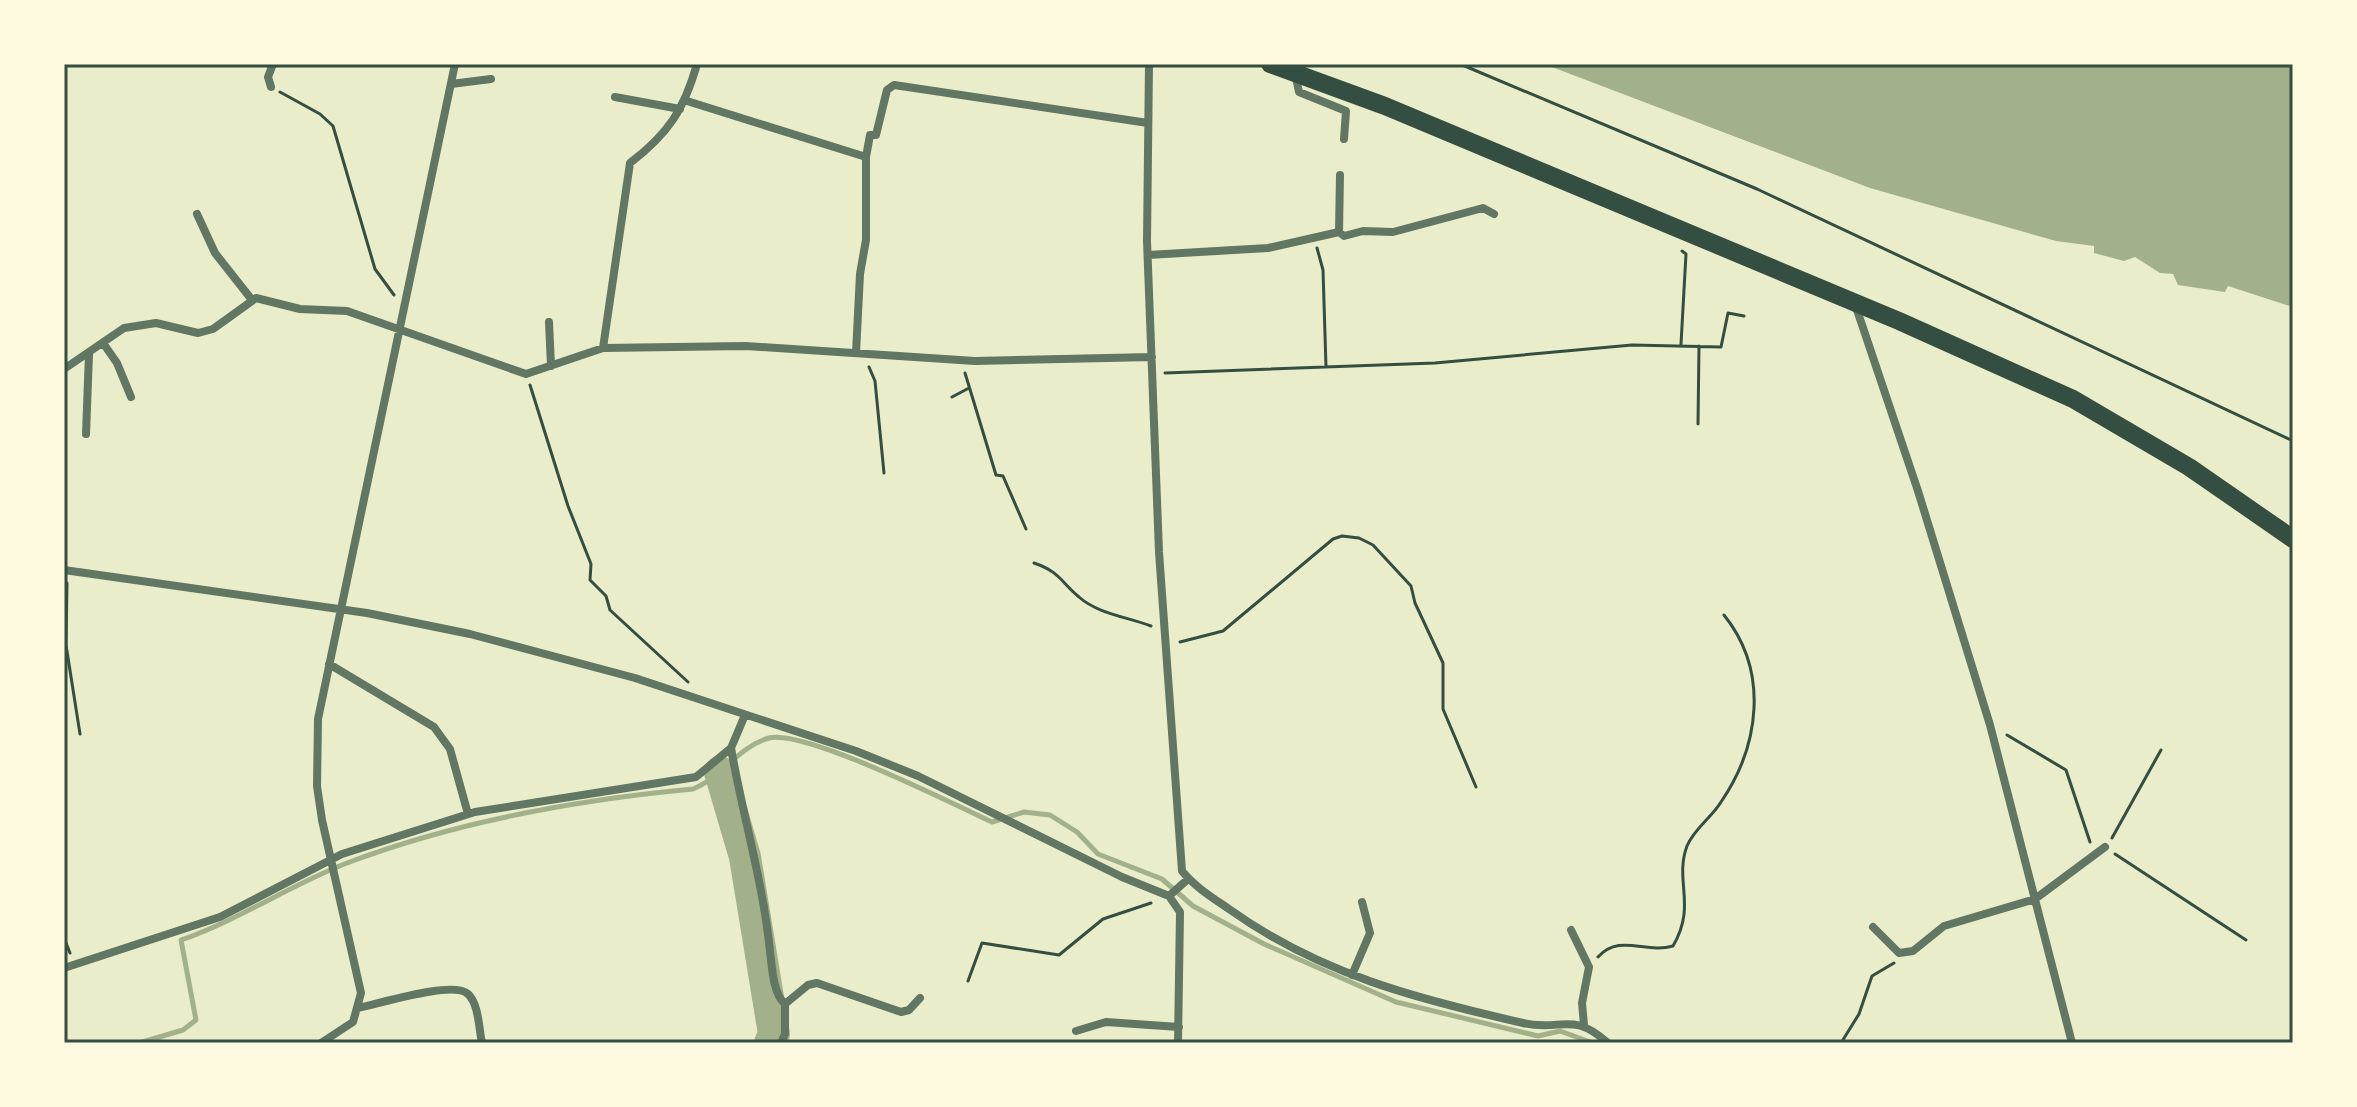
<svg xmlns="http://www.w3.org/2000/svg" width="2357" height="1107" font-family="Commissioner,sans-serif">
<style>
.water{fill:#a3b18a}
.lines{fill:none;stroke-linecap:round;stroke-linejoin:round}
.stream{stroke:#a3b18a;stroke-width:5}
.river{stroke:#a3b18a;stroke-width:32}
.path{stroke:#344e41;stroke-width:3}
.minor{stroke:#617663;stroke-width:8}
.trunk{stroke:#344e41;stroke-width:18}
.neatline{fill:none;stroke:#344e41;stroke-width:3}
</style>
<rect width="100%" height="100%" fill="#e9edc9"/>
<!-- water -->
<path class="water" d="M1544 64H2293V307L2228 286 2225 292 2178 285 2173 274 2160 273 2135 257 2124 261 2094 253V246L2056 241 1870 188Z"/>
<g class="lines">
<!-- stream -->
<path class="stream" d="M139 1043 183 1030 196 1020 181 940C239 920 290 885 347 863 458 821 575 800 693 789 721 778 739 746 769 738 805 729 953 804 992 822L1024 812 1050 815 1077 832 1098 854 1162 879 1193 906 1264 944 1396 1002 1538 1036 1560 1031 1593 1043"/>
<!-- river -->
<path class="river" d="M720 772 745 857 774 1034 770 1043"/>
<!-- path -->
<path class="path" d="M1460 64 1757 189 2293 441
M280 92 320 114 333 126 375 269 394 295
M1317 248 1323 270 1326 367
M1681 344 1686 254 1682 251
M869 367 875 381 884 473
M965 373 996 475 1003 476 1026 529
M1165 373 1435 363 1632 345 1721 347 1728 313 1744 316
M530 385 568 506 591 564 590 580 606 596 610 610 688 682
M952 397 969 388
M1698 424 1699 346
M1034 563C1060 572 1060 581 1079 597 1098 614 1128 617 1151 626
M67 583 66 645 80 734
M1180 642 1223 631 1333 539 1342 536 1359 538 1373 545 1411 586 1415 603 1443 663V709L1476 787
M2007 735 2066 770 2090 842
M2112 838 2161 750
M2115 854 2246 940
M64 938 70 953
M1598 957C1620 933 1645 954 1673 946 1697 905 1674 881 1687 846 1694 829 1712 817 1721 802 1760 745 1769 671 1724 615
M968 981 982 943 1059 955 1103 919 1151 903
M1841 1043 1859 1014 1872 976 1894 963"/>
<!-- minor -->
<path class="minor" d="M1149 64 1147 241 1159 552 1182 871C1195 887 1213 898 1229 909 1320 974 1417 999 1523 1023 1562 1032 1571 1010 1608 1043
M1295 73 1299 92 1346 111 1344 139
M451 84 491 79
M271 87 268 77 273 64
M615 97 680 109
M687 101 866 157
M1340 175 1339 232 1344 236 1363 231 1393 232 1483 208 1494 214
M197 214 215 253 252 300
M1148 255 1268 248 1339 232
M1856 307 1918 491 1990 725 2072 1043
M549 322 551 366
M103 343 117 363 131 397
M603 348 630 163C668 134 684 110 697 64
M856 353 860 274 866 240V157L870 135H876L887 90 894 85 1148 123
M64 369 124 328 156 323 198 333 213 329 256 298 300 309 347 311 526 374 603 348 746 346 975 361 1152 357
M86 434 89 354
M64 570 367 613 470 634 635 678 856 751 918 776 1122 877 1169 896 1180 912 1178 1043
M329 664 434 727 450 749 468 814
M731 748C743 817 763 882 770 951 772 967 773 994 785 1004V1034L781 1043
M1169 896 1188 879
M1873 927 1899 953 1913 951 1944 926 2035 899 2105 847
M1571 930 1589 967 1582 1003 1584 1025
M64 968 220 917 342 854 475 812 696 777 731 748 745 715
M1352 975 1370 933 1362 902
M785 1004 808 985 817 983 901 1012 909 1010 920 998
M357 1008C379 1004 453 980 468 994 479 1004 479 1030 482 1043
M1076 1031 1106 1022 1179 1027
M321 1043 353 1022 361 993 322 820 317 786 318 719 455 64"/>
<!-- trunk -->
<path class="trunk" d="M1270 64 1385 106 1899 321 2073 399 2189 467 2293 539"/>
</g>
<!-- border -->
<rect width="2357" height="1107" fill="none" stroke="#fefae0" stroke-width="132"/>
<rect x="66" y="66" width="2225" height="975" class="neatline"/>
</svg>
